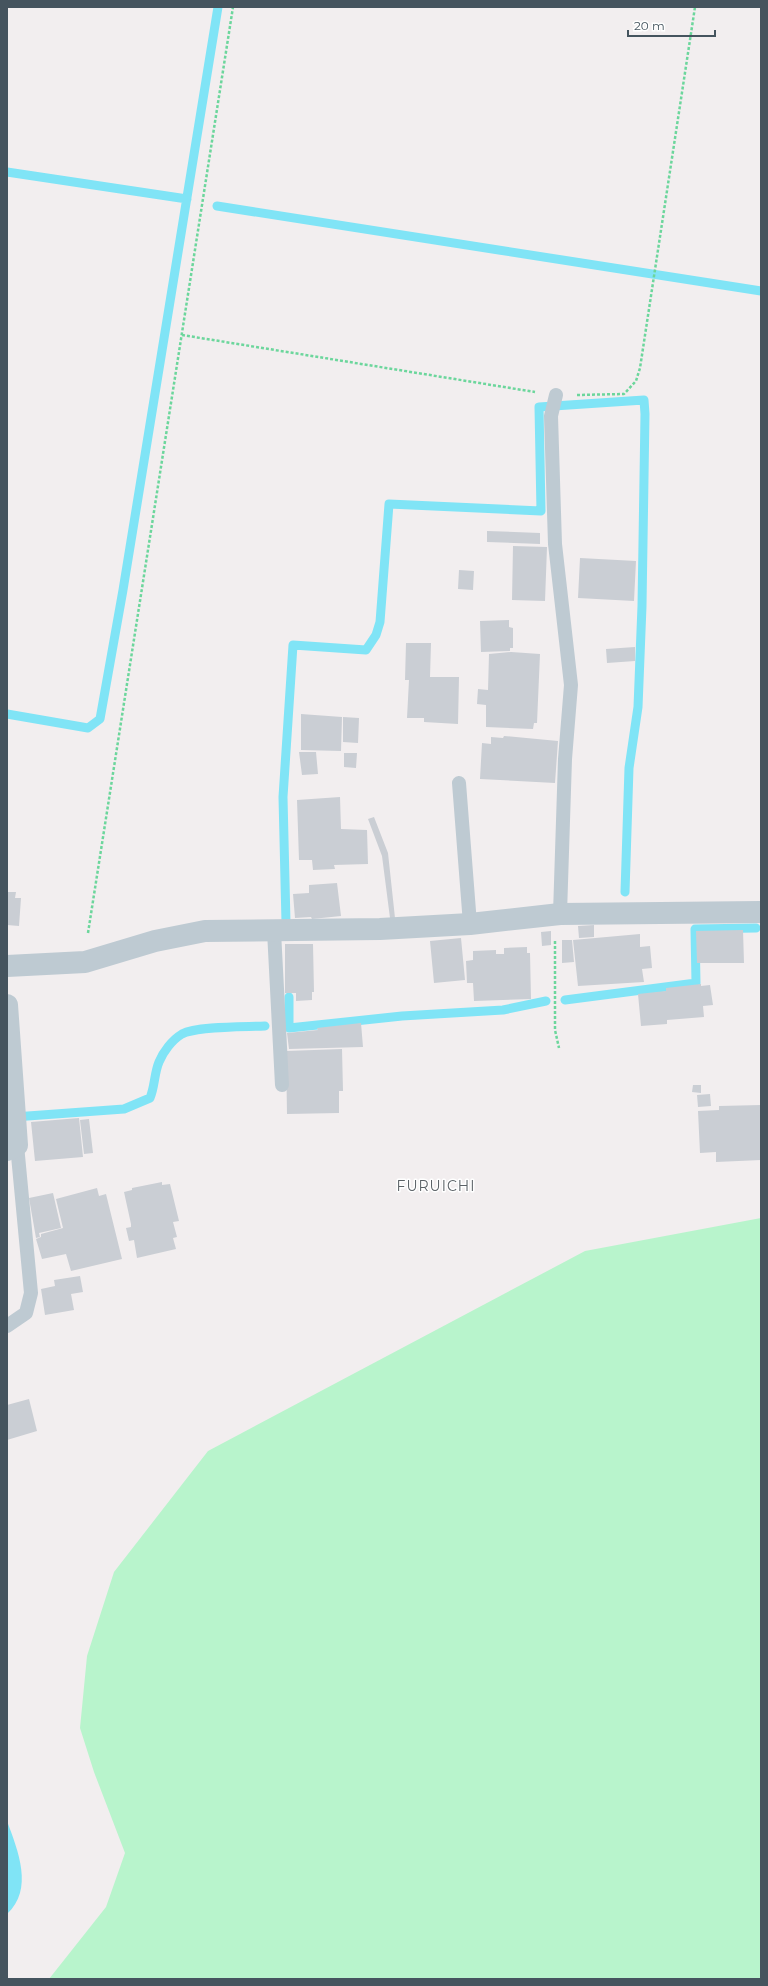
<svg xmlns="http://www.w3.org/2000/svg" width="768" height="1986" font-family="Montserrat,sans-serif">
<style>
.green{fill:#b8f4cc}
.water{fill:#80e4f6}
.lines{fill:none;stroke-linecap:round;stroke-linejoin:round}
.stream{stroke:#80e4f6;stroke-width:9}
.building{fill:#caced4}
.path{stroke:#6cd69c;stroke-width:2.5;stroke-dasharray:3 2;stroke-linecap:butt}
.service{stroke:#becad2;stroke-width:14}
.minor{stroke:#becad2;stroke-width:22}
.labels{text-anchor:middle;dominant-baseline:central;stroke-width:3;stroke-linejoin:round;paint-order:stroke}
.quarter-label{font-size:14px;letter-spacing:1px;fill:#5a6065;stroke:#fff}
</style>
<rect width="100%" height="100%" fill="#f2eeef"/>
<!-- green -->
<path class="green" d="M761 1218V1979H49L106 1907 125 1853 94 1772 80 1728 87 1656 114 1572 208 1451 585 1251Z"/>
<!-- water -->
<path class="water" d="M7 1821C18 1851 34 1889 7 1914Z"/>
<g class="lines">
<!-- stream -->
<path class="stream" d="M7 172 187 199
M217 206 761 291
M7 714 88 728 100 719 123 590 218 7
M286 923 283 797 293 645 366 650 376 635 380 622 389 504 541 511 539 407 644 400 645 414 642 606 638 707 629 768 625 892
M289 997V1028L402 1016 503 1010 546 1001
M565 1000 696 983 695 929 756 928
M14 1117 124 1109 150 1098C155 1086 154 1074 159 1062 163 1052 172 1040 182 1034 197 1026 245 1027 265 1026"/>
</g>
<!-- building -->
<path class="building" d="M487 531 540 533V544L487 542Z
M513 546 547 547 545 601 512 600Z
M580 558 636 561 634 601 578 598Z
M459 570 474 571 473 590 458 589Z
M509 620V627L513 628V648H510V651L481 652 480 621Z
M406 643H431L430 677H459L458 724 424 722V718H407L409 680H405Z
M635 647V661L607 663 606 649Z
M511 652 540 654 537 723H534L533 729 486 727V705L477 704 478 689 488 690 489 654Z
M301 714 342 717 341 751 301 750Z
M343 717 359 718 358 743 343 742Z
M504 736 558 741 555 783 480 779 482 743 491 744V737L503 738Z
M299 752H316L318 774 302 775Z
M344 753H357L356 768 344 767Z
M340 797 341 829 367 830 368 864 334 865 335 869 313 870 312 860H299L297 800Z
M374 817 388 853 395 918H390L382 856 368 819Z
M337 883 341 916 312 919 311 917 295 918 293 894 309 893V885Z
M7 892H16L15 898H21L19 926 7 925Z
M594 925V937L579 938 578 926Z
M743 930 744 963H697L696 931Z
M551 931V945L542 946 541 932Z
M640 934V947L650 946 652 968 642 969 644 982 578 986 573 940Z
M461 938 465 980 434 983 430 941Z
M562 940H572L574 962 562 963Z
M285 944H313L314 992H312V1000L296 1001V993H285Z
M527 947V953H530L531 999 474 1001 473 983H467L466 961 473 960V951L496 950V954H504V948Z
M701 984V986L710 985 713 1005 703 1006 704 1017 667 1020V1024L641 1026 638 994 666 991V988Z
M361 1023 363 1047 289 1049 287 1033 318 1030 317 1028Z
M342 1049 343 1091H339V1113L287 1114 286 1051Z
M693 1085H701V1093L692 1092Z
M710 1094 711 1106 698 1107 697 1095Z
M761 1105V1160L716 1162V1152L700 1153 698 1111 719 1110V1106Z
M79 1118 83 1157 35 1161 31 1122Z
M89 1119 93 1153 84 1154 80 1120Z
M162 1182V1185L170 1184 179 1221 173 1222 177 1237 173 1238 176 1249 137 1258 134 1240 129 1241 126 1228 131 1227V1224L124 1192 132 1190V1188Z
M97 1188 99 1196 106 1194 122 1259 71 1271 66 1254 42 1259 36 1239 41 1237V1234L63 1228 56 1199Z
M53 1193 61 1228 39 1233 40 1237 36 1238 29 1198Z
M80 1276 83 1292 71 1294 74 1310 45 1315 41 1289 55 1286 54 1280Z
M29 1399 37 1431 7 1440V1405Z"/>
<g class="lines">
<!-- path -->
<path class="path" d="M182 335 535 392
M577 395 624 394 636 381 640 368 695 7
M88 933 233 7
M555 941V1030L559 1048"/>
<!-- service -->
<path class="service" d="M556 395 551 416 555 544 571 685 565 759 560 914
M459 783 470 924
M274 931 282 1085
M7 1326 26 1313 31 1293 17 1145"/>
<!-- minor -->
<path class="minor" d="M7 966 85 962 155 941 205 931 380 929 470 924 560 914 761 912
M7 1005 17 1145 7 1150"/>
</g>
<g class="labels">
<!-- quarter labels -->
<g class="quarter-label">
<text x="436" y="1186">FURUICHI</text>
</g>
</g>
<!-- border -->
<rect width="768" height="1986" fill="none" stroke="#45545e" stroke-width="16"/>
<!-- scale -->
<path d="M628 30v6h87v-6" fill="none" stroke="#45545e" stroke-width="2"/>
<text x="634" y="30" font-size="12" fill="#45545e" stroke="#ffffff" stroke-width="3" paint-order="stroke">20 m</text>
</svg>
